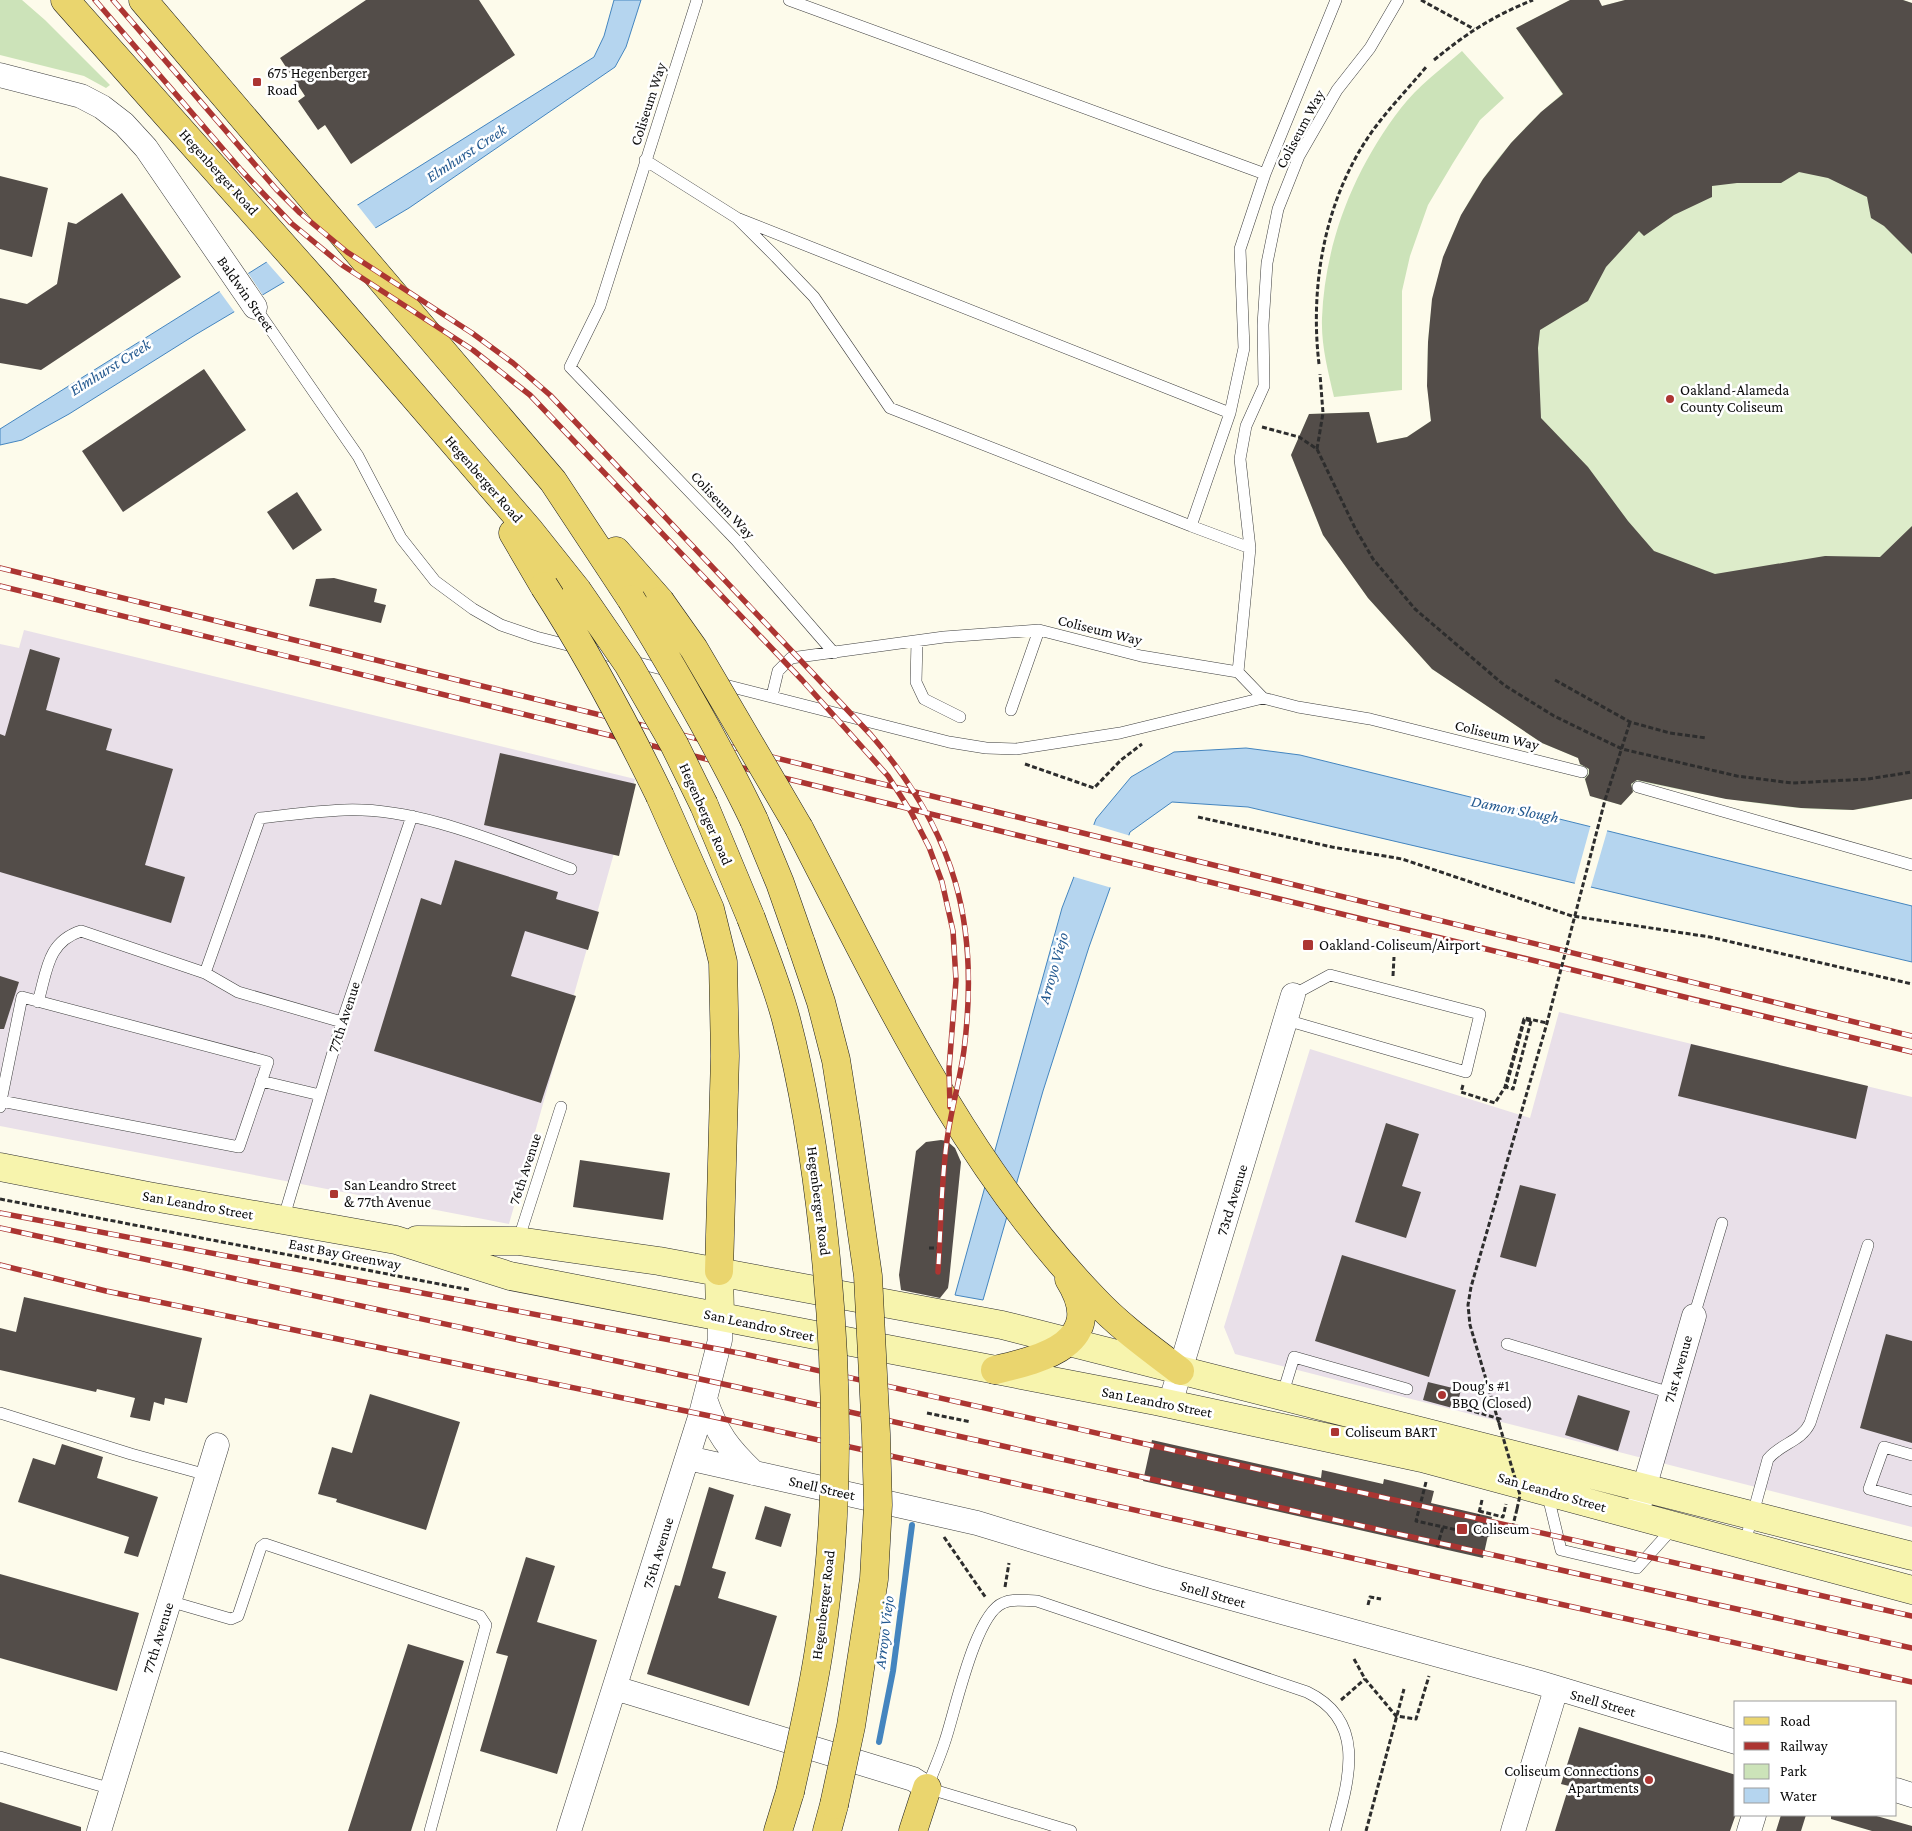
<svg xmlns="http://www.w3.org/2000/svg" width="1912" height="1831" font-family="'Crimson Pro',serif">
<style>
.industrial{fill:#e9e0e9}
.green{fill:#cce3b9}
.pitch{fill:#ddecca}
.water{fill:#b5d5ef;stroke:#4485bf}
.pier{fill:#fdfbeb}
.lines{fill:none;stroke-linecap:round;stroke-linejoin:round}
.stream{stroke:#4485bf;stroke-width:6}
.building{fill:#534d49}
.lane-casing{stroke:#3e3e3e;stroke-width:12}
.street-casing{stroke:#3e3e3e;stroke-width:25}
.secondary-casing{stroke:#2d2d2d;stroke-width:29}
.primary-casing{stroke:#1c1c1c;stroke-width:29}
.path{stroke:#2d2d2d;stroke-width:3;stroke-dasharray:5 2.5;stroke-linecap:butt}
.lane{stroke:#fff;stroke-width:11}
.street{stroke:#fff;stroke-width:24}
.secondary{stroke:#f7f4ad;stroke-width:28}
.primary{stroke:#ead56e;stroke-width:28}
.rail-casing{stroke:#ac3532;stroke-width:5.5}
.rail{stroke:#fff;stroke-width:4;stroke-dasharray:11;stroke-linecap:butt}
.primary-bridge-casing{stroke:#1c1c1c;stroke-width:29;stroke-linecap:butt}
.path-bridge{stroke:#2d2d2d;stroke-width:3;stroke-dasharray:5 2.5;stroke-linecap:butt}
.primary-bridge{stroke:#ead56e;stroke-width:28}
.poi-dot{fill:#ac3532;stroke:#fff;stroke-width:2}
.labels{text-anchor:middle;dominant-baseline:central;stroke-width:5;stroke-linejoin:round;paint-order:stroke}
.poi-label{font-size:15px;fill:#0b0b0b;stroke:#fff;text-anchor:start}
.street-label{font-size:15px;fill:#0b0b0b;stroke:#fff}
.water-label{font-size:16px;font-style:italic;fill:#22588f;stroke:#fff}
</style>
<rect width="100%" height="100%" fill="#fdfbeb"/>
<!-- industrial -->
<path class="industrial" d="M24 630 635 779 509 1224 0 1126V644L19 648Z
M1559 1012 1912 1097V1527L1235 1354 1224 1327 1310 1049 1530 1118Z"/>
<!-- green -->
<path class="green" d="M0 0H22L45 20 110 85 106 88 84 76 0 55Z
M1462 51 1504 98 1480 120 1453 163 1428 205 1410 256 1402 291V390L1334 397C1328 371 1321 345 1322 318 1325 242 1354 169 1401 108 1418 86 1441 69 1462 51Z"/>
<!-- pitch -->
<path class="pitch" d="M1570 0 1602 6 1625 0H1903L1912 3V799C1892 802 1871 809 1851 810 1781 811 1711 796 1642 782L1621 805 1590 796 1578 758 1542 743 1432 669 1368 598 1323 535 1291 455 1309 414 1369 412 1377 443 1407 437 1431 421C1414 284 1457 181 1562 94L1516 28Z"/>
<!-- water -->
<path class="water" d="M614 0H641L626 47 615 67 409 208 195 335 69 414 22 440 0 445V429L594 57 604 36Z
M1246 748 1300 755 1912 906V962L1248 807 1172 802 1130 832 1089 947 1043 1091 983 1300 955 1295 1062 908 1096 819 1131 777 1174 752Z"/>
<!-- pier -->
<path class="pier" d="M355 202 377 230 286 284 264 259Z
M246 270 264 297 236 314 217 288Z
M1091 824 1131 836 1112 888 1071 876Z
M1591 824 1608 828 1590 890 1574 886Z"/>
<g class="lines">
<!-- stream -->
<path class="stream" d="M879 1742 893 1671 912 1525"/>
</g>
<!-- building -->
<path class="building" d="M366 0H479L515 55 351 164 325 125 318 130 298 101 305 96 280 58Z
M1570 0H1599L1602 6 1625 0H1903L1912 3V254L1884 226 1871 218 1867 197 1828 178 1799 172 1781 183H1737L1712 186V197L1674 215 1644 236 1639 231 1606 267 1588 301 1540 330 1538 348 1541 418 1588 467 1628 521 1654 551 1715 574 1825 556 1880 557 1912 526V799L1853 810 1801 808 1726 799 1637 780 1631 784 1633 792 1621 805 1590 796 1585 779 1589 774V769L1580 764 1578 758 1542 743 1432 669 1368 598 1323 535 1291 455 1309 414 1369 412 1377 443 1407 437 1431 421 1427 386 1428 342 1432 299 1443 257 1461 215 1483 179 1511 143 1541 112 1563 94 1516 28Z
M0 176 48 188 32 257 0 249Z
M122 193 181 277 41 370 0 363V298L27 304 57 284 68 222 76 224Z
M204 369 246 430 123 512 82 451Z
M297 492 322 530 293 550 267 512Z
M334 578 377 589 374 602 386 605 381 623 309 606 316 579Z
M30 649 60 658 46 710 112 729 106 750 173 769 145 865 185 877 171 923 0 872V734L5 736Z
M500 753 636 784 619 856 484 825Z
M455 860 558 892 556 899 599 912 588 950 525 931 511 976 576 996 541 1103 374 1051 421 898 441 905Z
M0 976 19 982 4 1029H0Z
M1691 1044 1868 1086 1856 1139 1678 1096Z
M1386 1123 1419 1134 1402 1186 1421 1192 1406 1238 1355 1222Z
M941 1140 947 1141 955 1148 961 1162 949 1281 948 1288 940 1298 901 1290 899 1275 916 1151 926 1142Z
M580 1160 670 1173 663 1220 573 1207Z
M1520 1185 1556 1194 1536 1267 1500 1257Z
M1342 1255 1456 1290 1429 1377 1315 1341Z
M24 1297 202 1338 187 1403 165 1398 164 1405 154 1402 150 1421 130 1417 135 1398 97 1389 96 1392 0 1370V1328L16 1332Z
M1886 1334 1912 1341V1443L1860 1428Z
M1428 1382 1461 1390 1456 1409 1423 1400Z
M370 1394 460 1422 426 1530 336 1502 337 1499 318 1494 332 1447 352 1453Z
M1578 1395 1630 1411 1618 1451 1565 1435Z
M1152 1440 1321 1478 1322 1470 1383 1484 1384 1479 1434 1491 1431 1503 1492 1517 1483 1558 1143 1481Z
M62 1444 103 1457 97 1478 158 1497 138 1557 124 1553 129 1537 18 1502 33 1458 55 1465Z
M709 1487 734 1495 712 1568 726 1572 718 1598 777 1616 749 1706 647 1674 675 1585 680 1586Z
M765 1506 791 1514 781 1547 755 1539Z
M526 1557 555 1566 537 1622 597 1640 557 1774 480 1751 508 1656 496 1653Z
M0 1574 139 1613 117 1691 0 1658Z
M408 1644 464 1661 411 1831H348Z
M1579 1727 1736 1775V1814L1730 1831H1555L1569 1786 1561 1784Z
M0 1802 81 1827V1831H0Z
M1781 1815H1806L1801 1831H1776Z
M1831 1815H1873L1912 1826V1831H1872L1831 1819Z"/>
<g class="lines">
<defs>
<path id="lane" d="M697 0 600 306 570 367 736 540 834 653
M789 0 1265 174
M1398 0 1370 48 1337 90 1299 156 1278 209 1267 263 1263 325 1264 386 1246 426 1240 459 1250 548 1238 672 1263 698 1298 707 1370 719 1582 772
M645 160 737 218 776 257 814 297 890 408 1191 526 1230 413
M737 218 1230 413 1244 348 1240 249 1265 174 1336 0
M255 307 358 456 401 538 435 581 473 609 501 625 536 637 949 742 986 748 1016 749 1120 733 1263 698
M1191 526 1250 548
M917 641 916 682 924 699 960 717
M772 696 778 671 791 658 944 637 1039 630 1141 656 1238 672
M1011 710 1039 630
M1638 787 1912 865
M38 1002C47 971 47 942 81 931L205 973
M1286 1020 1466 1072 1480 1014 1330 975 1293 995
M342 1022 238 992 205 973 260 818C288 815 316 811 344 810 419 807 501 844 571 869
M261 1081 320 1095
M0 1107 1 1101 22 997 268 1062 239 1147 1 1101
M283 1220 342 1022 412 816
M518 1241 561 1107
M1694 1316 1722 1223
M1507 1344 1671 1393
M1282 1396 1294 1357 1407 1389
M0 1413 131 1454 207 1475
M1912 1455 1884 1447 1869 1489 1912 1501
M1547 1492 1561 1550 1637 1568 1673 1528
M1744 1546 1768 1459C1781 1443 1801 1442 1810 1423L1868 1245
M169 1601 231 1619 238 1616 261 1547 265 1544 480 1616 486 1625 430 1831
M0 1757 112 1789
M1071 1831 927 1788C933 1772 940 1757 945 1741 955 1712 975 1614 1003 1603 1013 1598 1026 1601 1037 1601L1307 1692C1367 1721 1349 1779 1335 1831"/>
<path id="street" d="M0 75 81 96 102 107 124 124 146 148 255 307
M705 1399C717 1434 728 1448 754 1473
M1170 1404 1293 995
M688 1458 977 1523 1158 1578 1537 1682 1736 1742
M1636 1516 1694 1316
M615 1688 913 1779 927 1788
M1896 1790 1912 1795
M99 1831 217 1445
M569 1831 701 1414 720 1340V1316
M1513 1831 1556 1689
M1749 1831 1754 1815"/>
<path id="secondary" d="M0 1167 148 1196 396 1240 510 1276 1156 1401 1422 1458 1912 1590
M417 1240 518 1241 659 1261 1002 1325 1912 1556
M719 1271 720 1316"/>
<path id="primary" d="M65 0 318 285 530 531 577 590
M143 0 553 481 631 599
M513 533 544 586
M616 551 660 601
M660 796 710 909 723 962 725 1056 719 1271
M704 805 751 918
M754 820 780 883 801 943
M799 828C884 992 963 1163 1093 1298 1119 1326 1150 1348 1180 1371
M995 1370C1042 1359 1109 1343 1069 1279
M778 1831 790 1792
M827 1831 834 1805
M913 1831 927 1788"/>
</defs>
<!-- lane casing -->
<use href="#lane" class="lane-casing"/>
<!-- street casing -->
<use href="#street" class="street-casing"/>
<!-- secondary casing -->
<use href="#secondary" class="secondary-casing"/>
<!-- primary casing -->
<use href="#primary" class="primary-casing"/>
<!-- path -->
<path class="path" d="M1421 0 1474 29
M1434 60C1467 33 1493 16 1533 0
M1319 364C1309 280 1327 188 1380 121 1395 102 1412 84 1427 66
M1262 427 1299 437 1317 449 1355 528 1373 559 1415 609 1504 685 1554 716 1622 749 1737 776 1792 783 1868 779 1912 772
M1317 449 1323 413 1320 374
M1555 680 1630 722 1670 733 1706 738
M1617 763 1630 722
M1025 764 1094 788 1121 760 1142 744
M1198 817 1332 847 1402 859 1572 916 1710 937 1912 984
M1393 976 1394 957
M1463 1085 1461 1092 1495 1103 1505 1087 1524 1019 1531 1021
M0 1199 470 1290
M929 1248H940
M1494 1407 1465 1399 1462 1408 1500 1419 1499 1425
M927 1413 971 1422
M1426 1482 1416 1521 1485 1536 1512 1529
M1479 1511 1503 1517 1506 1504
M1491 1524 1512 1529 1517 1509
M1474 1534 1482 1500
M944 1537 986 1598
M1437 1547 1443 1527
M1005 1587 1009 1563
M1368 1605 1370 1597 1381 1599
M1354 1659 1365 1679 1396 1716 1416 1719 1429 1676
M1341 1700 1365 1679
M1366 1831 1404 1689"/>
<!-- lane -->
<use href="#lane" class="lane"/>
<!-- street -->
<use href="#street" class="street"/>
<!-- secondary -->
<use href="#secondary" class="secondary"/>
<!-- primary -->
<use href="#primary" class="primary"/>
<defs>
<path id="rail" d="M95 0 241 170 291 223 342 265 473 350 530 395 802 680 888 776 911 812 929 847 942 882 953 931 956 980 949 1069 950 1107
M113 0 276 189 300 213 347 252 472 333 513 363 550 395 871 735C955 832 980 923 964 1050 960 1080 951 1110 947 1140 941 1183 941 1229 938 1272
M0 568 1912 1036
M0 586C637 741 1274 900 1912 1052
M0 1213 744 1354 1912 1616
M0 1228 737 1387 1912 1648
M0 1265 106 1291 710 1416 1912 1682"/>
</defs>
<!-- rail casing -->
<use href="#rail" class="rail-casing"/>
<!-- rail -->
<use href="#rail" class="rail"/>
<defs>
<path id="primary-bridge" d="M544 586C588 654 625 724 660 796
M577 590 628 664 674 744 704 805
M631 599C675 671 717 743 754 820
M660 601 694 649 799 828
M751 918C763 951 777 985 786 1019 805 1091 816 1165 824 1239 838 1372 841 1510 820 1643 813 1693 801 1742 790 1792
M801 943 821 1002 836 1060 846 1123 868 1276 876 1434 878 1505 874 1579 851 1726 834 1805"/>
</defs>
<!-- primary-bridge casing -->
<use href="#primary-bridge" class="primary-bridge-casing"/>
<!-- path-bridge -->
<path class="path-bridge" d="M1531 1021 1513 1089 1506 1087 1525 1018 1547 1023
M1517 1509 1520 1495 1470 1325 1468 1305 1471 1287 1547 1023 1605 800 1617 763"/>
<!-- primary-bridge -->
<use href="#primary-bridge" class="primary-bridge"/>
</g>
<!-- markers -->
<g class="poi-dot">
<rect x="252" y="77" width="10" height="10" rx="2.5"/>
<circle cx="1670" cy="399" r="5"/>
<rect x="1302" y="939" width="12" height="12" rx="2.5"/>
<rect x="329" y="1189" width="10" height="10" rx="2.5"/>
<circle cx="1442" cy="1395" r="5"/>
<rect x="1330" y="1427" width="10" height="10" rx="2.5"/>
<rect x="1456" y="1523" width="12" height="12" rx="2.5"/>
<circle cx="1649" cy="1780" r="5"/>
</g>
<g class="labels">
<!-- poi labels -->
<g class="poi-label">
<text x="267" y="73">675 Hegenberger<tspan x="267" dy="17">Road</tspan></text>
<text x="1680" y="390">Oakland-Alameda<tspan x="1680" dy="17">County Coliseum</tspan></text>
<text x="1319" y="945">Oakland-Coliseum/Airport</text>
<text x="344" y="1185">San Leandro Street<tspan x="344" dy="17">&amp; 77th Avenue</tspan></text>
<text x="1452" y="1386">Doug's #1<tspan x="1452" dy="17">BBQ (Closed)</tspan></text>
<text x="1345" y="1432">Coliseum BART</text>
<text x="1473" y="1529">Coliseum</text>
<text x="1639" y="1771" text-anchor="end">Coliseum Connections<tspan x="1639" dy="17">Apartments</tspan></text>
</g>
<!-- street labels -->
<g class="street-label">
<text transform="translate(648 104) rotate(-72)">Coliseum Way</text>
<text transform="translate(1300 129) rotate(-62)">Coliseum Way</text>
<text transform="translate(219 172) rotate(48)">Hegenberger Road</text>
<text transform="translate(246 294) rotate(55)">Baldwin Street</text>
<text transform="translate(484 479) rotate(49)">Hegenberger Road</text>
<text transform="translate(723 505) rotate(47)">Coliseum Way</text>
<text transform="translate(1100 630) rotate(14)">Coliseum Way</text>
<text transform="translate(1497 735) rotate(14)">Coliseum Way</text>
<text transform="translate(706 814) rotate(66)">Hegenberger Road</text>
<text transform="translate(344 1017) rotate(-72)">77th Avenue</text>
<text transform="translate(525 1169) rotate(-72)">76th Avenue</text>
<text transform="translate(1232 1200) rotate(-73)">73rd Avenue</text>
<text transform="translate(819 1201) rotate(83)">Hegenberger Road</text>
<text transform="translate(198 1205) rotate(10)">San Leandro Street</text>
<text transform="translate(345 1254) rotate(11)">East Bay Greenway</text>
<text transform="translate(759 1325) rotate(12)">San Leandro Street</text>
<text transform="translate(1678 1369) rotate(-74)">71st Avenue</text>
<text transform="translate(1157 1402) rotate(11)">San Leandro Street</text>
<text transform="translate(822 1488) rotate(13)">Snell Street</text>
<text transform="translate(1552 1492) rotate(16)">San Leandro Street</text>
<text transform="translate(658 1553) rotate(-73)">75th Avenue</text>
<text transform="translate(1213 1594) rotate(16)">Snell Street</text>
<text transform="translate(823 1605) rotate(-83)">Hegenberger Road</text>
<text transform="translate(158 1638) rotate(-73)">77th Avenue</text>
<text transform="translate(1603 1703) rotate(16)">Snell Street</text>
</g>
<!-- water labels -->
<g class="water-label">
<text transform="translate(466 153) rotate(-33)">Elmhurst Creek</text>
<text transform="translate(110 367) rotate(-32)">Elmhurst Creek</text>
<text transform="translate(1515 809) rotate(11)">Damon Slough</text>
<text transform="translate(1053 968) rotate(-74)">Arroyo Viejo</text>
<text transform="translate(884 1632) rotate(-83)">Arroyo Viejo</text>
</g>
</g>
<!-- legend -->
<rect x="1734" y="1701" width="162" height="115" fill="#ffffff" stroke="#9d9d9d"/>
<rect x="1744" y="1717" width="25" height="8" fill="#ead56e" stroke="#9d9d9d"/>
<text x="1780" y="1726" font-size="15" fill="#0b0b0b">Road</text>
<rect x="1744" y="1742" width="25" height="8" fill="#ac3532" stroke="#9d9d9d"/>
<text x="1780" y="1751" font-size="15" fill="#0b0b0b">Railway</text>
<rect x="1744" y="1764" width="25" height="15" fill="#cce3b9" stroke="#9d9d9d"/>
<text x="1780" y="1776" font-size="15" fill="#0b0b0b">Park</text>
<rect x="1744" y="1788" width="25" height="15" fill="#b5d5ef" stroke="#9d9d9d"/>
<text x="1780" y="1801" font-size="15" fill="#0b0b0b">Water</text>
</svg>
